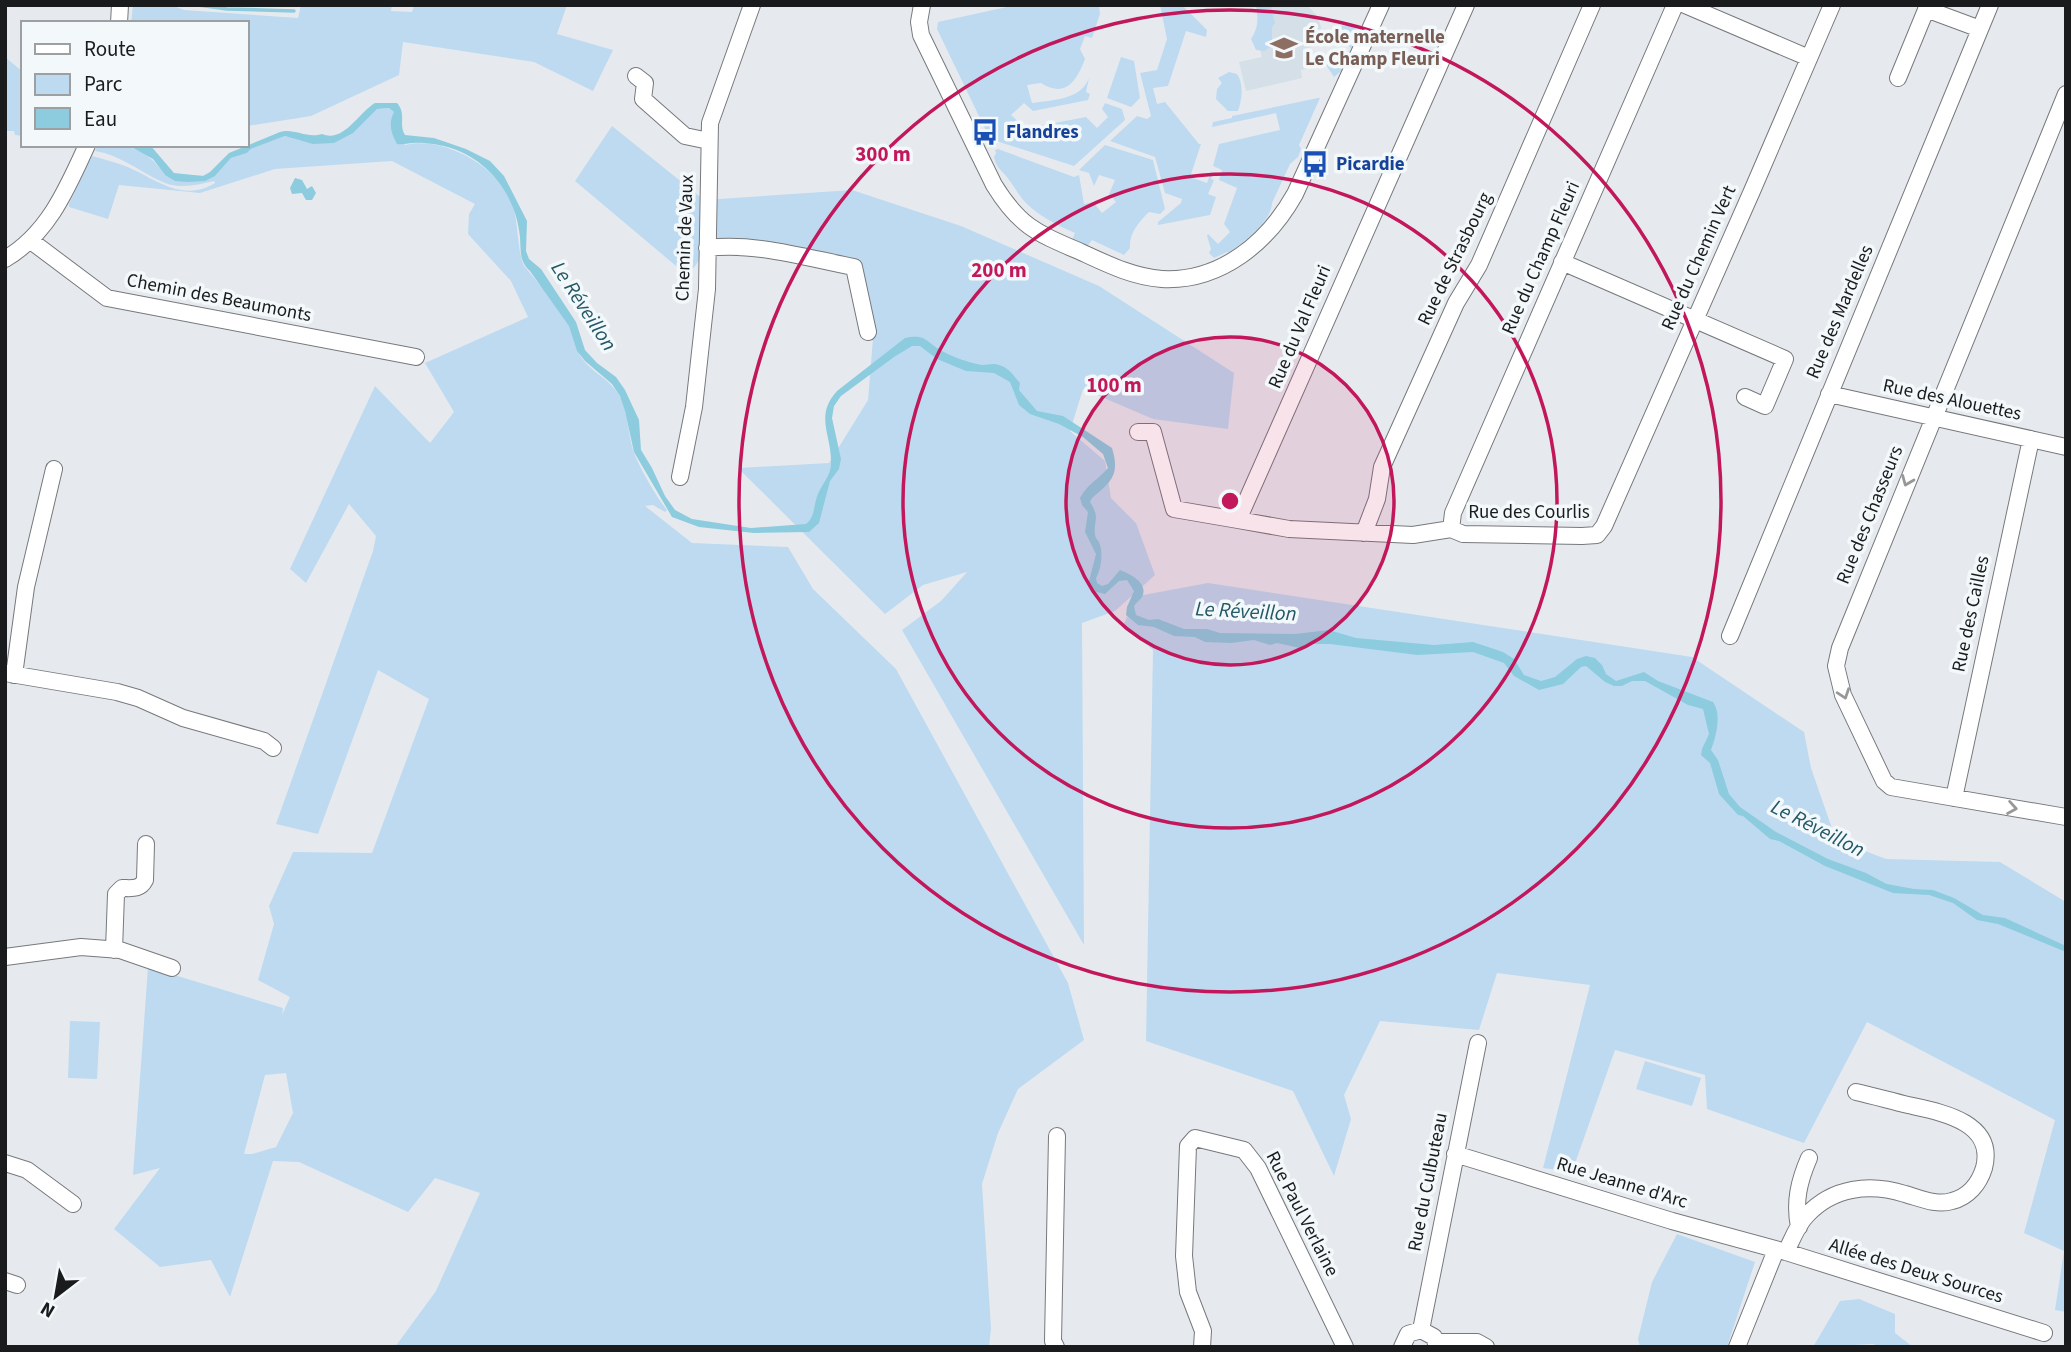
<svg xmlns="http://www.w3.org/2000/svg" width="2071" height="1352" font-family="'Source Sans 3',sans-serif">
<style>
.built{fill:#d4dfe7}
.green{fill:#bedaf0;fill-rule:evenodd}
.water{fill:#8cccde}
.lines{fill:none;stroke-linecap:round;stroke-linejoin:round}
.stream{stroke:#8cccde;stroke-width:3.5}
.minor-casing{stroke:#76797c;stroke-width:18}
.minor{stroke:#fff;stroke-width:16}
.oneway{stroke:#989899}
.ring{fill:none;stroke:#c2185b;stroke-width:3.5}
.labels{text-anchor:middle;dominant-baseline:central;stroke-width:7;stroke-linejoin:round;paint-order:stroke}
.education-label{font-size:19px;font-weight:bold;fill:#785e54;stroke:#f3f8fb;text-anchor:start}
.transit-label{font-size:19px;font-weight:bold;fill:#164399;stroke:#f3f8fb;text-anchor:start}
.street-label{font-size:19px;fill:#1a1b1c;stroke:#f3f8fb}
.water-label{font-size:21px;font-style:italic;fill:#235865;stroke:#f3f8fb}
.centre{fill:#c2185b;stroke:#f3f8fb;stroke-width:3.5}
.ring-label{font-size:21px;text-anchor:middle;font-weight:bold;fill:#c2185b;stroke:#f3f8fb;stroke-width:7;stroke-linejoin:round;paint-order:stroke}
</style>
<rect width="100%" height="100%" fill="#e6eaee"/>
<!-- built -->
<path class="built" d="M1265 5H1307L1318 17 1323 34 1316 46 1303 49 1307 69 1301 70 1302 78 1246 91 1239 62 1262 57 1259 46Z"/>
<!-- green -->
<path class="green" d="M133 5H171L184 10 298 18 301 5H392L391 11 412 12 414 5H567L557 34 613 50 593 91 534 62 403 42 399 75 311 116 247 126V23H131Z
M1016 5 1099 6 1100 14 1092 38 1085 36 1080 49 1085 59C1077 80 1066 99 1041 83L1027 85 1032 103C1052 100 1081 100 1089 78L1086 92 1090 94 1088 100 1033 111 1024 103 1011 115 1022 125 1019 135 1035 140 1039 126 1086 117 1097 128 1108 117 1102 109 1105 103 1122 109 1125 120 1074 166 990 139 937 29 938 22Z
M1160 5H1182L1207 30 1206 37 1186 31 1168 86 1153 88 1157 104 1165 102 1199 144H1201L1190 177 1207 183 1211 172 1213 173 1211 179 1214 180 1208 194 1216 197 1210 215 1158 225V222L1181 203 1182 199 1165 193 1155 157 1110 141 1137 116 1147 119 1151 116 1140 73 1157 70 1167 39Z
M1256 5H1272L1271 9 1275 23 1272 27V45L1265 51 1256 50 1251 39C1259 27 1258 18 1256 5Z
M1348 25 1357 29V36L1351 49 1348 44 1332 36V28Z
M1333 53 1346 55V67L1334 77 1326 65V58Z
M5 57 23 72V136L15 135 14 131H5Z
M1121 57 1134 61 1140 98 1131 107 1107 98Z
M1229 72 1237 74C1244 84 1242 100 1238 111H1228L1216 99 1217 89 1222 83 1218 78Z
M1318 98H1320L1299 145 1301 149 1298 157 1290 164 1272 203C1271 223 1245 239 1231 252H1227L1214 258 1209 253 1211 249 1207 236 1208 234 1218 244 1230 232 1224 224 1237 188 1219 180 1222 170 1213 166 1219 144 1280 130 1276 113 1212 127 1213 122 1232 118V116Z
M389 108 394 112 405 145C445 135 504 169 514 210 518 224 518 258 525 267 540 285 558 305 570 327 574 335 574 344 578 352 587 371 611 378 621 398 628 415 628 433 633 450 638 465 657 498 667 510L665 512 653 505 645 506 692 543 788 547 813 589 896 669 1068 983 1084 1040 1018 1089 998 1133 982 1184 991 1328 989 1347H395L436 1291 480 1193 435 1178 408 1212 299 1162 273 1161 230 1297 211 1260 160 1267 114 1229 160 1168 133 1175 148 967 283 1008 282 1015 290 997 258 980 274 924 269 906 293 852 372 853 429 699 378 670 318 834 276 824 373 551 376 536 349 504 306 583 290 569 375 386 430 443 454 412 425 363 528 317 511 281 468 234 469 214 475 204 392 161 275 169 200 193 119 185 108 219 69 207V204L92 156C103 159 115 162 125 166 154 177 181 204 215 183L214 181C198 185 180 189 165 183 141 173 121 155 95 151L98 145C131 145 145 147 165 175L215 176 231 158 247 153 251 149 285 136 294 137 299 140 334 143 377 109ZM286 1073 293 1113 276 1147 252 1154H244L265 1075Z
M612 126 704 200 852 190 961 226 1099 286 1234 373 1228 429 1153 419 1083 389 1070 431 1105 461 1111 498 1136 523 1155 575 1115 611 1082 623 1084 945 902 630 941 601 967 572 923 585 885 614 738 468 829 463 868 400 874 326 860 259 712 242 688 276 575 181Z
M1105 145 1153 160 1165 209 1160 214 1149 212C1139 222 1129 233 1130 248L1124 255 1092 240 1087 247 1072 240 1075 233C1057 225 1040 217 1026 203 1018 195 1013 184 1006 176 1000 169 996 167 994 157L996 153 995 150 998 149 1074 177 1079 175 1084 204 1093 202 1102 213 1116 202 1109 194 1115 180 1099 175 1094 186 1089 173 1079 170Z
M1208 583 1692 657 1804 732 1811 768 1836 840 1886 859 2000 862 2066 902V1312L2055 1310 2064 1251 2024 1233 2055 1120 1867 1022 1804 1143 1707 1109 1705 1075 1615 1050 1572 1172 1543 1168 1590 985 1497 973 1479 1030 1380 1021 1344 1095 1351 1119 1334 1176 1293 1091 1146 1041 1153 650 1123 625 1138 596Z
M70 1021 100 1022 97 1079 68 1078Z
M1645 1061 1701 1078 1692 1106 1636 1089Z
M1677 1234 1755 1262 1727 1347H1640L1638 1339 1652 1282Z
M1859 1299 1895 1314V1333L1913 1347H1879L1873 1344 1813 1347 1840 1301Z"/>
<!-- water -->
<path class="water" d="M375 103H397C407 114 398 124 405 135L434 138 466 149 490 161 504 176 527 221 526 251 529 259 541 269 576 322 585 350 597 363 616 377 625 390 639 420 641 450 652 468 665 496 675 510 692 519 751 528 806 524C816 516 813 505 818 494 822 484 831 475 831 464 832 435 814 416 837 391L905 338C927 333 926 343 944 352 955 358 970 363 982 365 987 365 994 363 999 365 1008 367 1014 376 1020 383L1019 390 1037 411 1063 416 1112 448C1120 475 1112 481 1092 498L1090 502C1101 519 1093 520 1095 535 1097 542 1098 538 1100 545 1103 554 1101 570 1096 578L1097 583 1102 586 1108 584 1120 570C1130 574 1149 583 1142 597 1140 600 1136 603 1134 606L1136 615 1149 620 1158 619 1184 629H1207L1220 633 1295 634 1329 630 1356 638 1434 645 1473 642 1503 652 1514 659 1524 675 1541 681 1555 677 1577 659 1586 656 1595 658 1602 665 1606 674 1616 681 1644 672 1658 681 1713 702C1722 714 1716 737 1711 750L1718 760 1729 794 1740 807 1776 832 1828 859 1866 873 1894 888 1933 890 1954 898 1983 915 2005 918 2066 946V952L1998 924 1977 920 1953 903 1929 895 1893 893 1825 866 1779 841 1770 839 1743 816 1738 815 1719 794 1710 763 1701 755 1702 749 1709 734 1703 709 1688 705 1645 681H1632L1622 686H1614L1605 682 1586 666 1581 667 1563 684 1539 690 1514 676 1504 663 1473 652 1417 655 1330 644H1312L1300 648 1277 643 1270 645 1254 640 1231 643 1205 642 1195 637 1174 636 1154 627 1138 625 1126 615 1127 607 1134 591 1127 580 1119 581 1105 594 1092 591 1088 585 1096 554 1085 532 1088 512 1082 505 1080 498C1087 484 1099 479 1108 468L1103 454 1083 437 1059 424 1030 414 1019 405 1010 382 994 373 966 371 937 359 920 346H912L894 357 841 396 834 406 832 418 841 459 839 469 830 481 819 523 809 532 754 533 699 527 672 517 634 452 625 411 620 396 612 384 585 361 577 351 569 326 530 271C519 261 521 251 520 237 516 196 490 161 451 148 441 145 424 142 413 143 407 143 403 145 397 144 391 133 388 124 394 112L389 108 377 109 353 133 334 143 313 144 285 136 251 149 247 153 231 158 215 176 205 181 188 182 175 181 165 175 153 159 128 145H150L174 173 203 176 210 172 229 153 280 132C294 128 307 139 322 134 344 143 358 113 375 103Z
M295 178 302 180 307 189 312 186 316 193 312 200H306L302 193 292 194 290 188Z"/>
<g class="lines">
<!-- stream -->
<path class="stream" d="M198 5 227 9 294 11
M1888 886 1915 891"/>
<defs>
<path id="minor" d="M922 5 919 22 921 35 994 185C1020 227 1037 233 1081 252 1107 264 1133 277 1162 279 1221 282 1268 242 1295 194L1381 5
M1685 5 1809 58
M1926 9 1980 29
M119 23 120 5
M636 76 645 83 643 99 685 136 709 141
M1898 78 1928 5
M2066 94 1840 648 1836 666 1843 695 1884 781 1891 787 2066 817
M31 241 107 298 416 357
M707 248C755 242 807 258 854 267L868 332
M5 259C48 234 67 189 87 145
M1562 262 1785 359 1765 406 1745 397
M1829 394 2066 447
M1138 432H1153L1174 509 1238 520 1466 5
M680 477 694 407 707 289 710 123 752 5
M1238 520 1289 529 1413 535 1451 529
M1451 529 1463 534 1582 536 1597 535 1604 526 1752 191 1832 5
M1451 529 1453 513 1675 5
M1364 533 1377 499 1382 467 1456 303 1479 265 1592 5
M1730 636 1990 5
M5 673 117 692 138 698 183 718 264 741 273 748
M14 675 26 587 54 469
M1954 798 2031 439
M114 950 116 894 122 888C131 888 140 890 145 880L146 844
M5 957 81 947 120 950 172 968
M1455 1154 1672 1221 1786 1252 2044 1333
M5 1163 27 1170 73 1204
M1799 1227C1794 1202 1799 1181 1809 1158
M1786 1252C1792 1240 1797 1225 1807 1215 1833 1187 1870 1183 1905 1194 1920 1198 1936 1206 1952 1201 1968 1197 1979 1184 1984 1168 1996 1121 1939 1112 1908 1105 1891 1101 1874 1096 1856 1092
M5 1281 17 1285
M1421 1330 1478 1043
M1436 1342H1477L1486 1347
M1056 1347 1053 1341 1057 1136
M1202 1347 1203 1331 1188 1292 1184 1256 1188 1146 1195 1138 1244 1150 1258 1168 1345 1347
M1402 1347 1408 1334 1421 1330 1434 1337 1437 1347
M1737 1347 1776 1250"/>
</defs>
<!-- minor casing -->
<use href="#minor" class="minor-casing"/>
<!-- minor -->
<use href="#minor" class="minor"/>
</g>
<!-- one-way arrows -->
<defs><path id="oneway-chevron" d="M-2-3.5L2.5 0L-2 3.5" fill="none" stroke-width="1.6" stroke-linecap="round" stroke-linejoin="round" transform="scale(1.75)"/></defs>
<g class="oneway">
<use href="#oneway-chevron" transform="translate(1907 481) rotate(112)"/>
<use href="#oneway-chevron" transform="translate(1844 694) rotate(71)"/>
<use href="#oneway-chevron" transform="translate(2012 808) rotate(10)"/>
</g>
<!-- distance rings -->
<circle cx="1230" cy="501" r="164" fill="#c2185b" fill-opacity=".12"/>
<g class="ring">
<circle cx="1230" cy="501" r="164"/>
<circle cx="1230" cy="501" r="327"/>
<circle cx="1230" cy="501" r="491"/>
</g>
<!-- icons -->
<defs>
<symbol id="school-bare" viewBox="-9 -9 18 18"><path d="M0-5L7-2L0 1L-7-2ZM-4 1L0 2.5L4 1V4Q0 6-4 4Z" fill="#8d6e63" stroke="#f3f8fb" stroke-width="2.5" paint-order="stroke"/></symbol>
<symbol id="bus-bare" viewBox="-9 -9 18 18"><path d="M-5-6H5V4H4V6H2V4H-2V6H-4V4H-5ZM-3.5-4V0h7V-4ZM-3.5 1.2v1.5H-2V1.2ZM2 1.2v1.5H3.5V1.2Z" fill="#1a4fb4" stroke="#f3f8fb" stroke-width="2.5" paint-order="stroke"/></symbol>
</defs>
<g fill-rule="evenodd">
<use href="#school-bare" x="1265" y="29" width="38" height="38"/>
<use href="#bus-bare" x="966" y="113" width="38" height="38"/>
<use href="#bus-bare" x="1296" y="145" width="38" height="38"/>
</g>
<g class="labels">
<!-- education labels -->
<g class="education-label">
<text x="1305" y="37">École maternelle<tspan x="1305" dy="22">Le Champ Fleuri</tspan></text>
</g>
<!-- transit labels -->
<g class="transit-label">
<text x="1006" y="132">Flandres</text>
<text x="1336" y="164">Picardie</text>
</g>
<!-- street labels -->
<g class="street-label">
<text transform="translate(685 238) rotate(-88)">Chemin de Vaux</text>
<text transform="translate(1541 258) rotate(-66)">Rue du Champ Fleuri</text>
<text transform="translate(1699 258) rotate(-66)">Rue du Chemin Vert</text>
<text transform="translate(1455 259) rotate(-64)">Rue de Strasbourg</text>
<text transform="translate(219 298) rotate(11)">Chemin des Beaumonts</text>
<text transform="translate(1840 312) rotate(-67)">Rue des Mardelles</text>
<text transform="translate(1300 327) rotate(-67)">Rue du Val Fleuri</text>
<text transform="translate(1952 400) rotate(12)">Rue des Alouettes</text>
<text x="1529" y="512">Rue des Courlis</text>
<text transform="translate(1870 515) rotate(-68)">Rue des Chasseurs</text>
<text transform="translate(1971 614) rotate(-78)">Rue des Cailles</text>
<text transform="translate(1428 1182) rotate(-79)">Rue du Culbuteau</text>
<text transform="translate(1622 1183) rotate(17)">Rue Jeanne d'Arc</text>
<text transform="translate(1302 1214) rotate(63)">Rue Paul Verlaine</text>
<text transform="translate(1916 1271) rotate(17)">Allée des Deux Sources</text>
</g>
<!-- water labels -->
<g class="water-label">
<text transform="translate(584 306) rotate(57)">Le Réveillon</text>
<text transform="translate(1246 611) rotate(3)">Le Réveillon</text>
<text transform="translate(1818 828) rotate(27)">Le Réveillon</text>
</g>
</g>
<circle cx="1230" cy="501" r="10" class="centre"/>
<g class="ring-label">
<text x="883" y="161">300 m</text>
<text x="999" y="277">200 m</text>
<text x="1114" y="392">100 m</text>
</g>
<!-- border -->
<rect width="2071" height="1352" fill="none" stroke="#1a1b1c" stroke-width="14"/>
<!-- legend -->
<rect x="21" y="21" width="228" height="126" fill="#f3f8fb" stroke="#9ca0a2" stroke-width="2"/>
<rect x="35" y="44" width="35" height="10" fill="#ffffff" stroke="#9ca0a2" stroke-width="2"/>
<text x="84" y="56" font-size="21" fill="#1a1b1c">Route</text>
<rect x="35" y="74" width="35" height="21" fill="#bedaf0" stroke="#9ca0a2" stroke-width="2"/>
<text x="84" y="91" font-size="21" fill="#1a1b1c">Parc</text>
<rect x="35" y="108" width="35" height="21" fill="#8cccde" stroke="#9ca0a2" stroke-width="2"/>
<text x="84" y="126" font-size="21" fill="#1a1b1c">Eau</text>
<!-- north arrow -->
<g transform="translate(56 1296) rotate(211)" stroke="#f3f8fb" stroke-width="5" paint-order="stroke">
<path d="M0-5L12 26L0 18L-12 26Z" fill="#1a1b1c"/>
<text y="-10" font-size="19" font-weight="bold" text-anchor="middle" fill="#1a1b1c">N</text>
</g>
</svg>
